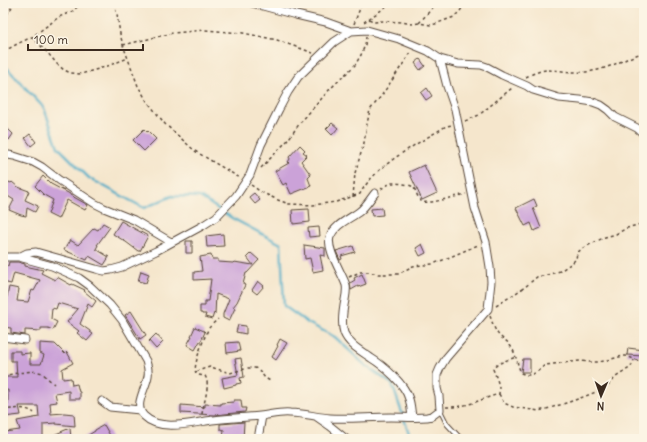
<svg xmlns="http://www.w3.org/2000/svg" width="647" height="442" font-family="Delius,sans-serif">
<style>
.lines{fill:none;stroke-linecap:round;stroke-linejoin:round}
.stream{stroke:#47aac6;stroke-width:2.5}
.building{fill:#cba2d8}
.service-casing{stroke:#574638;stroke-width:5.5}
.minor-casing{stroke:#574638;stroke-width:9}
.path{stroke:#574638;stroke-width:1.5;stroke-dasharray:3 3;stroke-linecap:butt}
.service{stroke:#fff;stroke-width:3.5}
.minor{stroke:#fff;stroke-width:7}
</style>
<rect width="100%" height="100%" fill="#fcf5e5"/>
<filter id="ink" filterUnits="userSpaceOnUse"><feTurbulence type="fractalNoise" baseFrequency=".025" numOctaves="2"/><feDisplacementMap in="SourceGraphic" scale="8" xChannelSelector="R" yChannelSelector="G"/><feConvolveMatrix kernelMatrix="1 2 1 2 8 2 1 2 1" color-interpolation-filters="sRGB"/></filter>
<filter id="wash" filterUnits="userSpaceOnUse"><feTurbulence type="fractalNoise" baseFrequency=".012" numOctaves="4" result="noise"/><feDisplacementMap in="SourceGraphic" scale="16" xChannelSelector="R" yChannelSelector="G"/><feGaussianBlur stdDeviation="0.9" result="paint"/><feColorMatrix in="noise" values="0 0 0 0 0 0 0 0 0 0 0 0 0 0 0 0 0 1.4 0 .05"/><feComposite in="paint" operator="in"/></filter>
<g filter="url(#wash)">
<rect width="100%" height="100%" fill="#f5e6cc"/>
<g class="lines">
<!-- stream -->
<path class="stream" d="M3 66 7 68 44 108 58 147 89 178 144 208 172 196 200 197 232 218 281 244 284 306 308 323 335 337 366 366 392 384 411 439"/>
</g>
<g id="blocks">
<!-- building -->
<path class="building" d="M420 59 425 66 420 70 415 63Z
M427 88 432 96 426 100 421 93Z
M332 123 338 128 332 135 326 129Z
M8 129 13 134 9 140 3 134Z
M144 129 147 132 148 131 156 139 144 151 133 140Z
M30 134 36 142 31 146 25 138Z
M300 145 305 150 303 152 307 155 301 161 311 175 308 178 311 186 291 194 286 183 283 185 275 171 289 163 288 162 290 159 289 157Z
M424 165 437 193 422 200 409 172Z
M43 176 51 184 70 194V195L88 205 85 210 67 200 58 219 48 214 53 200 44 195 35 186Z
M9 182 11 183 12 182 18 187 29 191 25 200 38 206 35 212 27 208 26 216 21 215 9 210 14 200 3 193V185L5 187Z
M254 193 260 200 255 204 249 197Z
M534 199 537 206 533 208 541 228 534 231 531 223 525 226 516 208Z
M382 208 383 215 372 216 371 209Z
M309 209 310 222 293 224 292 210Z
M121 221 135 229 148 236 140 251H138L126 242 113 234Z
M103 223 110 227 97 245H98L96 249 109 257 104 265 89 256 87 260 64 250 70 240 78 245 94 228 98 230Z
M319 227 320 236 309 237 308 228Z
M223 234 224 246 207 247 206 236Z
M186 241H192V253H186Z
M422 244 426 253 420 256 416 248Z
M304 245 325 248V256L320 255 323 270 313 272 310 258 305 259Z
M353 246 355 252 341 256 342 259 340 260 336 251Z
M251 253 259 260 247 273H246L243 284 245 285 237 302 233 307 235 308 229 321 223 318V314L229 299 216 294 215 314 214 313 212 319 205 317 206 314H202V313H200V306H205V301H208L211 279 194 280V272L202 271 200 257 211 255 212 259H218V262L233 263 234 262 253 265 247 257Z
M9 262H18L25 264V266L43 270 41 273 55 280 57 277 71 285 72 284 85 290 84 291 96 301 92 307 88 304 80 324 90 331V332L93 334 87 341 77 333 79 331 67 322 78 309 58 303 56 309 52 308 51 319 57 322 53 330 48 328H41V331L25 330V335L11 333V328L3 327V315L5 297H7L9 287 19 289 17 301 28 302 32 290 34 291 40 280 14 273 11 284 3 282V265L8 266Z
M141 271 149 274 146 283 138 281Z
M362 274 366 284 358 287V286L351 290 350 283 355 280 354 278Z
M258 281 264 286 257 294 252 290Z
M131 311 146 335 140 339 125 315Z
M238 325 246 326V334L236 332Z
M195 327 204 331 205 332 201 341H200L195 350 187 345 192 336H191Z
M156 334 163 342 156 349 149 341Z
M280 339 287 343 276 360 272 357 278 346 277 345Z
M238 342 240 351 227 353 226 343Z
M40 343 55 344 65 354 67 352 73 363 62 369 63 379 71 378 72 385 77 384 79 392H80V399H69V391L55 393 57 402 50 403 51 414 64 413 74 414 75 426 56 424V423L43 424V439H6L5 432 20 430 17 421 39 417 38 406H19L21 415 3 417V404H8V390L3 391V377H17L16 361H11V351H20V354L30 353V364H41L44 355 40 353Z
M628 348 644 350V356L627 355Z
M241 358 244 377 240 378 241 383 236 384V385L224 388 222 378 238 375 235 359Z
M523 359H530V372H521Z
M234 400H241L242 408H246L245 412 215 415 181 413V405L205 407V404L221 405V403L234 402Z
M244 422 243 439H223L224 430 220 429V424Z
M104 425 112 439H82L95 431V430Z
M70 428 71 439H44Z"/>
</g>
</g>
<g filter="url(#ink)">
<use href="#blocks" fill-opacity="0" stroke="#574638" stroke-width="1"/>
<g class="lines">
<defs>
<path id="service" d="M440 410 447 424 461 439"/>
<path id="minor" d="M440 59 458 64 481 65 487 67 502 75 527 86 533 90 559 98 580 100 593 102 601 105 608 110 615 117 637 128 644 134
M3 154 14 156 33 162 42 167 59 180 94 203 104 208 134 220 171 242
M375 193C370 199 366 206 360 211 350 219 335 224 330 237 326 249 342 273 346 285 347 290 346 295 345 300 343 310 341 324 344 333 349 345 361 351 371 358 384 366 405 384 409 399 411 405 411 411 412 417
M3 257H19L52 266 79 278 90 286 110 305 122 320 146 361C148 367 149 371 148 376 146 389 133 405 144 416 159 431 188 424 206 421 224 418 242 418 260 416 270 415 280 412 290 413 304 413 316 417 330 418 350 419 370 417 391 417 403 417 415 418 427 417L432 416 440 410 439 396 437 388V375L440 368 446 358 488 309 491 282 490 267 486 242 475 208 455 109 447 86 440 59 428 51 399 39 367 30 351 31 326 22 296 15 252 3
M19 257 27 253 36 252 96 269 104 271 111 270 122 267 156 251 202 226 216 217 236 196 250 175 261 145 279 109 288 92 298 77 334 42 351 31
M3 337 25 340
M102 401 110 407 140 410
M317 417 330 426 346 439
M258 439 262 416"/>
</defs>
<!-- service casing -->
<use href="#service" class="service-casing"/>
<!-- minor casing -->
<use href="#minor" class="minor-casing"/>
<!-- path -->
<path class="path" d="M113 3 117 14 120 34 123 45 138 86 147 101 165 124 195 151 240 178
M356 3 359 8
M3 19 15 3
M369 19 375 22 383 21 402 22 412 24 419 23 431 25 435 24 454 17 460 11 466 3
M364 22 383 9 390 3
M419 23 437 3
M354 24 362 3
M32 37 47 52 57 64 64 70 71 73 81 74 105 67 128 58
M123 45 173 33 205 30 243 33 277 40 313 53
M3 50 10 48 19 43 32 37 59 17 73 11 81 3
M526 77C532 74 539 71 546 70 559 70 573 73 586 72 607 70 624 59 644 52
M465 121 479 115 512 88
M261 168 287 141 300 123 330 89 355 65 361 55 365 45 366 37
M251 185 261 192 278 200 289 204 313 205 336 202 360 194C376 164 418 144 446 126L452 125
M381 189C384 187 388 184 392 183 396 183 410 184 413 187 417 191 417 200 423 202 431 204 457 196 466 194
M353 197 355 173 364 143 367 124 370 110 382 95 411 52
M349 277 360 272H368L378 274H398L413 266 433 264 443 260 478 245
M496 306 525 287 538 276H544L560 271 572 263 576 259 577 253 583 248 605 237 616 234 627 228 644 223
M490 316C493 324 495 333 502 338 504 340 507 341 509 344 516 352 517 364 521 373L526 375H531L538 371 545 365 580 361 590 362H600L623 356H626L642 362H644
M196 372 206 368 210 367 214 368 230 373 248 368H255L259 370 265 378 272 382
M3 376C12 374 34 369 42 373 46 376 50 381 54 384
M499 394 504 403 513 407 539 411 550 408 566 403 578 399 596 392 609 384 616 377 631 367 634 360
M446 407C466 408 481 399 499 394 500 385 496 377 493 369 498 362 508 360 516 357
M3 410C13 409 26 406 34 413
M202 414C203 405 211 384 205 376 202 375 198 376 196 373 192 367 205 335 209 328 211 325 215 322 218 319"/>
<!-- service -->
<use href="#service" class="service"/>
<!-- minor -->
<use href="#minor" class="minor"/>
</g>
</g>
<!-- margin -->
<rect width="647" height="442" fill="none" stroke="#fcf5e5" stroke-width="16"/>
<!-- north arrow -->
<g transform="translate(601 396) rotate(182)" stroke="#fcf5e5" stroke-width="3" paint-order="stroke">
<path d="M0-3L7 15L0 10L-7 15Z" fill="#3b2a1e"/>
<text y="-6" font-size="11" font-weight="bold" text-anchor="middle" fill="#3b2a1e">N</text>
</g>
<!-- scale -->
<path d="M28 44v6h115v-6" fill="none" stroke="#3b2a1e" stroke-width="2"/>
<text x="34" y="44" font-size="12" fill="#3b2a1e" stroke="#fcf5e5" stroke-width="3" paint-order="stroke">100 m</text>
</svg>
